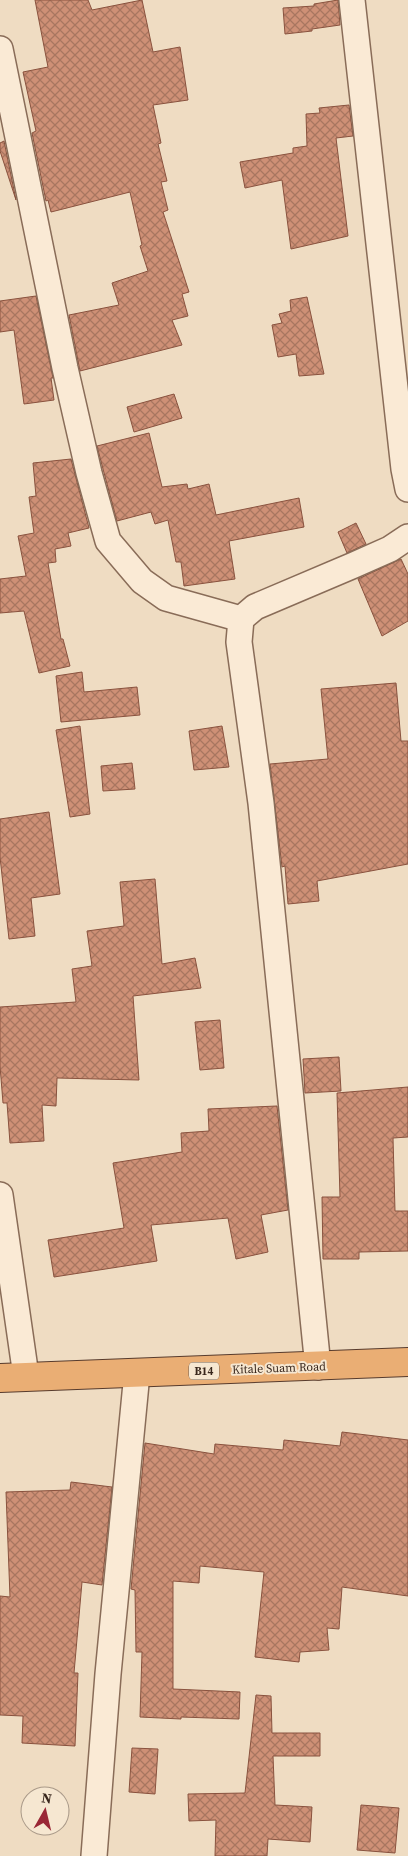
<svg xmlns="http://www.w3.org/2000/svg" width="408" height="1856" font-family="'Source Serif 4',serif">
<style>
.building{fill:url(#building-cross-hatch);stroke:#89523e}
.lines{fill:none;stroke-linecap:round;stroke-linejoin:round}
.minor-casing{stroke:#896c58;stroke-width:28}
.trunk-casing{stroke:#573b2d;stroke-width:30}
.minor{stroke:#faead5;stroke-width:25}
.trunk{stroke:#eaae74;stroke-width:28}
.labels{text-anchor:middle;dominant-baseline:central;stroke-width:4;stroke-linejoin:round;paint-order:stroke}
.shield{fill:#f6e7d1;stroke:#726153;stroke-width:1}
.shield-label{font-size:11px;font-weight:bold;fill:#39271d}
.street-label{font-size:12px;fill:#39271d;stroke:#f6e7d1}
</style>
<defs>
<pattern id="building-cross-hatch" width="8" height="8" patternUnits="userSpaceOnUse" patternTransform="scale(1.25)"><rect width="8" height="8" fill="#ce9076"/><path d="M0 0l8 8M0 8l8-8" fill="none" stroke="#a87660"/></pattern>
</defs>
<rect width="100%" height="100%" fill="#efdcc2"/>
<!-- building -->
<path class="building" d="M35 0H88L92 10 142 0 153 52 180 47 188 100 153 105 161 143 158 144 167 181 161 182 168 210 163 212 189 292 182 294 188 316 172 320 182 345 80 371 69 315 119 305 112 283 148 271 140 246 142 245 130 192 51 212 48 200 46 201 32 133 36 131 23 72 48 67Z
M338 0 340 25 312 29V31L285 34 283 8 314 6V4Z
M349 105 353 136 336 138 348 236 291 249 282 180 245 188 240 162 293 153V148L307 146 306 114 320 113 319 108Z
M4 141 16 200 0 151V143Z
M36 296 53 378H51L54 400 24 404 14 330 0 332V301Z
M307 297 324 374 299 376 296 354 278 357 272 325 282 323 279 314 291 311 290 300Z
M174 394 182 418 134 432 127 407Z
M149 433 162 487 187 484 188 489 209 484 216 515 299 498 304 527 229 541 235 579 184 586 181 562H176L168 520 155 524 151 512 117 521 103 469 97 446Z
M71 459 89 528 68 533 71 546 55 549 56 562 48 563 61 639H63L70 666 39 673 24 611 0 613V579L26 576 18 536 34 533 29 497 36 496 33 463Z
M356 523 366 544 347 553 338 532Z
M401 559 408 574V621L382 636 358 579Z
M82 672 84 692 137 687 140 715 61 722 56 676Z
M396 683 401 741H408V864L317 881 319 901 288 904 285 866 282 867 270 764 328 759 321 689Z
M80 726 90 814 70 817 56 730Z
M222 726 229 767 194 770 189 731Z
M132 763 135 789 103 791 101 766Z
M49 812 60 894 31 898 35 936 9 939 0 857V819Z
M155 879 162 964 195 958 201 988 133 996 139 1080 57 1078 56 1106 42 1105 44 1141 10 1143 7 1103H3L0 1066V1007L76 1002 72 969 92 966 87 931 124 926 120 882Z
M220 1020 224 1068 200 1070 195 1022Z
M339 1057 341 1091 305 1093 303 1059Z
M408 1087V1137L393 1138 395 1211H408V1251L359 1252V1259H323L322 1197H340L337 1093Z
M277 1106 288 1210 261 1215 268 1252 236 1259 228 1218 151 1225 157 1261 54 1277 48 1240 124 1228 113 1163 182 1152 181 1133 209 1131 208 1109Z
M342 1432 408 1440V1596L342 1587 339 1629 327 1628 329 1650 300 1652 299 1662 255 1657 264 1572 200 1566 199 1583 173 1581V1689L240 1692 239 1719 181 1717V1719L140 1717 142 1652H136L135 1590 131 1589 145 1443 214 1454 215 1444 283 1450 284 1440 340 1446Z
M71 1482 112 1487 102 1585 82 1582 74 1673H78L75 1746 22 1743 23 1716 0 1715V1596L10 1597 6 1492 70 1490Z
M256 1695 271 1696 272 1733H320V1756H273L275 1805 312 1807 310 1842 268 1839 267 1856H215L216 1820 189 1821 188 1794 245 1793Z
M132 1748 158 1749 155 1794 129 1792Z
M361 1805 399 1808 395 1853 357 1850Z"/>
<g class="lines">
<defs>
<path id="minor" d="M352 0 404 469 408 489
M0 49 65 368 89 473 108 541 142 581 166 598 241 619
M0 1195 26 1376
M318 1367 261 803 239 642 241 619 255 607 354 565 390 549 408 537
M94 1856 108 1674 137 1373"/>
<path id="trunk" d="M0 1378 408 1362"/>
</defs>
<!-- minor casing -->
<use href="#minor" class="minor-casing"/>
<!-- trunk casing -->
<use href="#trunk" class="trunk-casing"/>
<!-- minor -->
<use href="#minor" class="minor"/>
<!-- trunk -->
<use href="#trunk" class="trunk"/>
</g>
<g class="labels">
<!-- shield labels -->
<rect class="shield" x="189" y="1362.5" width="30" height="17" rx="4"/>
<g class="shield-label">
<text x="204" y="1371">B14</text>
</g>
<!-- street labels -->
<g class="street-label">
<text transform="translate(279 1368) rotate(-2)">Kitale Suam Road</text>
</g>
</g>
<!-- north arrow -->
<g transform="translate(45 1811) rotate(8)"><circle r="24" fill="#f6e7d1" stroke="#aa9a89"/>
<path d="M0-4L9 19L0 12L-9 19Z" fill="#9a2736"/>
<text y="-8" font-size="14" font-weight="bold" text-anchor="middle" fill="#39271d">N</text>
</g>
</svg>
